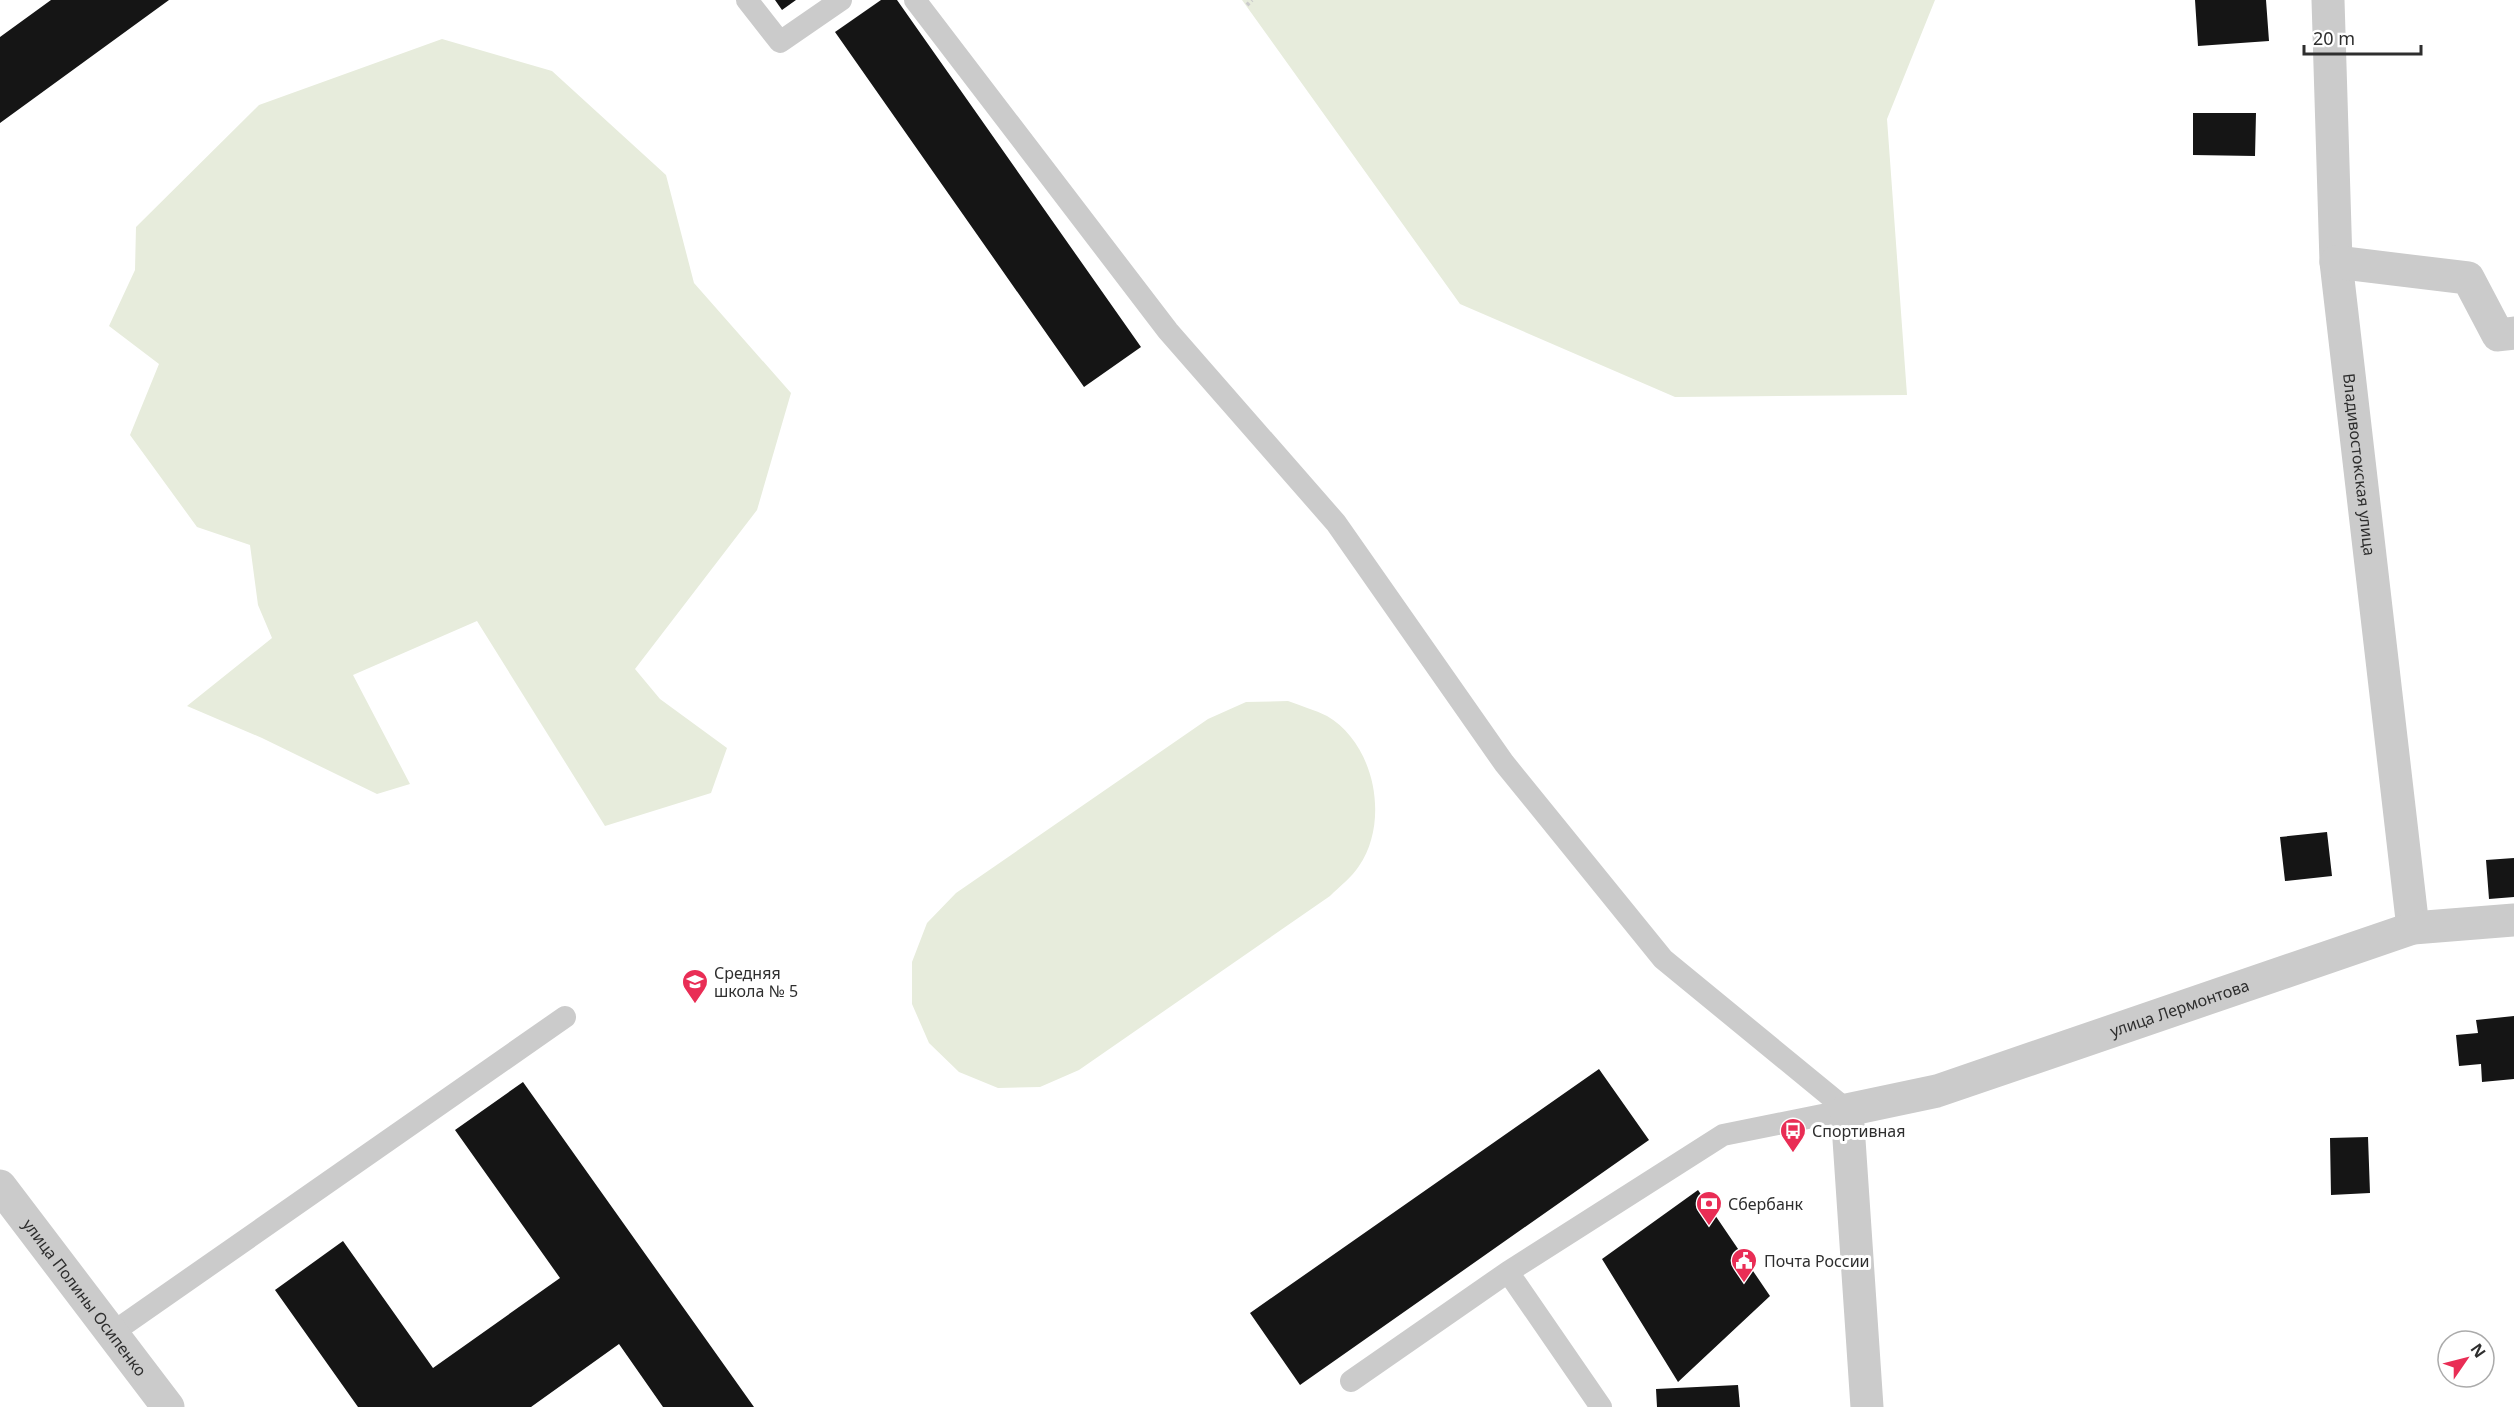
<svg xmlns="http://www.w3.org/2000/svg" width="2514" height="1407" font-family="'Noto Sans',sans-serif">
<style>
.green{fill:#e7ecdc}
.building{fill:#151515}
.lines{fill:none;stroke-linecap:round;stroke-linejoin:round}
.path{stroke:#cbcbcb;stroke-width:4;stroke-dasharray:3 3;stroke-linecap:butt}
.lane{stroke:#cbcbcb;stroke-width:22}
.street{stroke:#cbcbcb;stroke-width:33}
.labels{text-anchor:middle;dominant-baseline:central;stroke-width:6;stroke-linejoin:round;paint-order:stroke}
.street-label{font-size:16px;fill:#2e2e2e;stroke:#fff}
.poi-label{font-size:16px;fill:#2e2e2e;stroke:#fff;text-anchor:start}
</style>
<rect width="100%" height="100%" fill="#fff"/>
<!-- green -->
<path class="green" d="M1242 0H1935L1887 119 1907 395 1675 397 1460 304Z
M442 39 552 71 666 175 694 283 791 393 757 510 635 669 660 699 727 748 711 793 605 826 477 621 353 675 410 784 377 794 262 738 187 706 272 638 258 605 250 545 197 527 130 435 159 364 109 326 135 270 136 227 259 105Z
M1288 701C1301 706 1315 710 1327 716 1375 744 1390 821 1359 866 1352 877 1340 886 1330 896L1079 1070 1040 1087 998 1088 959 1072 929 1043 912 1004V962L927 923 956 893 1208 719 1246 702Z"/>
<!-- building -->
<path class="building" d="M51 0H169L0 123V37Z
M775 0H796L782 10Z
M881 0H897L1141 347 1084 387 835 32Z
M2195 0H2266L2269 41 2198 46Z
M2193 113H2256L2255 156 2193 155Z
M2327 832 2332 876 2285 881 2280 837Z
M2514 858V897L2489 899 2486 860Z
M2514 1016V1079L2482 1082 2481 1064 2459 1066 2456 1035 2478 1033 2476 1020Z
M1599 1069 1649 1140 1300 1385 1250 1313Z
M523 1082 754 1407H663L619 1344 531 1407H358L275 1290 343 1241 433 1368 560 1278 455 1130Z
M2368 1137 2370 1193 2331 1195 2330 1138Z
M1698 1190 1770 1296 1678 1382 1602 1259Z
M1738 1385 1740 1407H1657L1656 1389Z"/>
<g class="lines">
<!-- path -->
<path class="path" d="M1247 5 1252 0"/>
<!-- lane -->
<path class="lane" d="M747 0 780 42 841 0
M915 0 1168 331 1336 523 1504 763 1663 959 1847 1110
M1508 1272 1723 1135 1847 1110
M112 1333 565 1017
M1351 1381 1508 1272 1601 1407"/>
<!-- street -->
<g class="street">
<path id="s1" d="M2328 0 2336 262 2413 928"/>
<path d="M2336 262 2468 278 2498 335 2514 333"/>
<path id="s2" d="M0 1186 168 1407"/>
<path id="s3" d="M1867 1407 1847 1110 1937 1091 2413 928 2514 920"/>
</g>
</g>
<!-- icons -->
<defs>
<symbol id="school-pin" viewBox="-11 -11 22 30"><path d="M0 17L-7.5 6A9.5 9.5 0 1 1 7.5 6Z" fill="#e92d55" stroke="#fff"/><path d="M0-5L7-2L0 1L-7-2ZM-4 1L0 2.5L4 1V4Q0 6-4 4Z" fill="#fff"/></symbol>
<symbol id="bus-pin" viewBox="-11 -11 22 30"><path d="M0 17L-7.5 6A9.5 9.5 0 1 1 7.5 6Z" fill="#e92d55" stroke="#fff"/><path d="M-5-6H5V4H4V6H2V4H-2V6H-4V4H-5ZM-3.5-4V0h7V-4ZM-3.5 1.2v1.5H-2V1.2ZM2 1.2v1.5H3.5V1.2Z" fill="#fff"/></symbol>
<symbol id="bank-pin" viewBox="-11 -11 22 30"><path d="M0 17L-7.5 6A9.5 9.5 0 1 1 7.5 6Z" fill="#e92d55" stroke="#fff"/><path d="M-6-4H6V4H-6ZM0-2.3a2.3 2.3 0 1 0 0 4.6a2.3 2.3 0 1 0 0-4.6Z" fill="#fff"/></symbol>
<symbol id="civic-pin" viewBox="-11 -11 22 30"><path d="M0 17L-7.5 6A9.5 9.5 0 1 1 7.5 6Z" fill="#e92d55" stroke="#fff"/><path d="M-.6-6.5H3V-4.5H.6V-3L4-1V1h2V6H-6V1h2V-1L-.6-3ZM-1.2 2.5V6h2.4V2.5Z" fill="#fff"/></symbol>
</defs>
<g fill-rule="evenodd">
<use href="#school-pin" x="680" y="967" width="30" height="40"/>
<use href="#bus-pin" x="1778" y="1116" width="30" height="40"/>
<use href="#bank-pin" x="1694" y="1189" width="30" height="40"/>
<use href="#civic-pin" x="1729" y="1246" width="30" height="40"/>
</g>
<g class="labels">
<!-- street labels -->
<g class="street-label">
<text stroke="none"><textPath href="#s1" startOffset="466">Владивостокская улица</textPath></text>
<text stroke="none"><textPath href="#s3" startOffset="646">улица Лермонтова</textPath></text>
<text stroke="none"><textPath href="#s2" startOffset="140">улица Полины Осипенко</textPath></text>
</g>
<!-- poi labels -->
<g class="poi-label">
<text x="714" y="973">Средняя<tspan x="714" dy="18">школа № 5</tspan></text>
<text x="1812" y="1131">Спортивная</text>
<text x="1728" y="1204">Сбербанк</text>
<text x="1764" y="1261">Почта России</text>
</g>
</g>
<!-- north arrow -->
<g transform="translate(2466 1359) rotate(55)"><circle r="28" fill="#ffffff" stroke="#ababab" stroke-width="1.5"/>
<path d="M0-4.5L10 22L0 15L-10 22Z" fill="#e92d55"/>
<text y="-9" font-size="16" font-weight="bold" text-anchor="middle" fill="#2e2e2e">N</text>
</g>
<!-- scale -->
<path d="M2304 45v9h117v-9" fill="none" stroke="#2e2e2e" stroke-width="3"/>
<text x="2313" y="45" font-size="18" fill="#2e2e2e" stroke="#ffffff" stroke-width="4.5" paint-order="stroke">20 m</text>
</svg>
